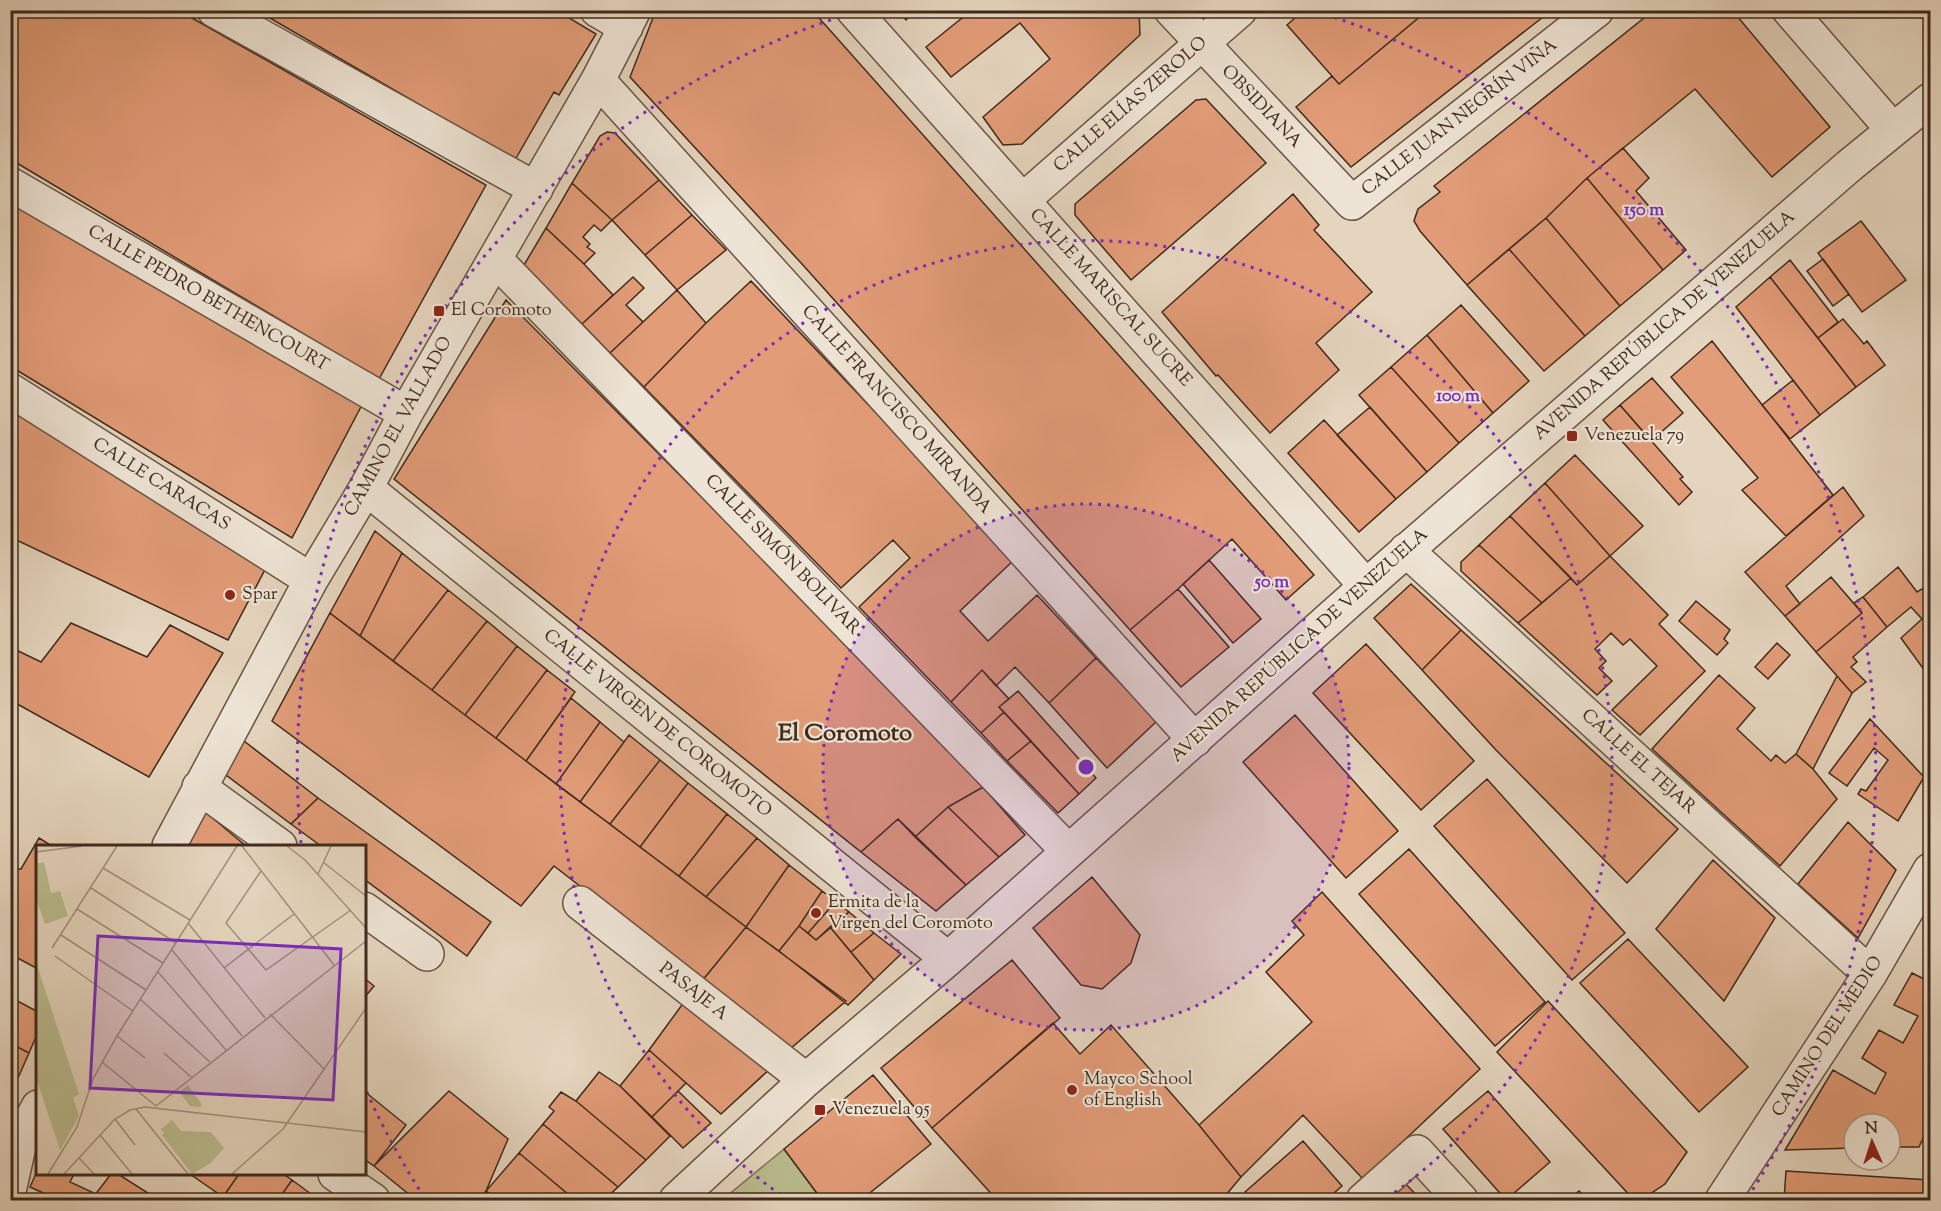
<svg xmlns="http://www.w3.org/2000/svg" width="1941" height="1211" font-family="'Sorts Mill Goudy',serif">
<style>
.green{fill:#babc8e;stroke:#7c7355;stroke-width:1.5}
.building{fill:#e29c78;stroke:#3f2a1c;stroke-width:1.5}
.lines{fill:none;stroke-linecap:round;stroke-linejoin:round}
.minor-casing{stroke:#685544;stroke-width:36}
.minor{stroke:#eee4d5;stroke-width:33}
.ring{fill:none;stroke:#7b2cbf;stroke-width:3;stroke-dasharray:3 6}
.poi-dot{fill:#8f2418;stroke:#eee4d5;stroke-width:2}
.labels{text-anchor:middle;dominant-baseline:central;stroke-width:4.5;stroke-linejoin:round;paint-order:stroke}
.street-label{font-size:18px;fill:#3f2a1c;stroke:#eee4d5}
.poi-label{font-size:18px;fill:#3f2a1c;stroke:#eee4d5;text-anchor:start}
.district-label{font-size:24px;font-weight:bold;fill:#3f2a1c;stroke:#eee4d5}
.inset-road{fill:none;stroke:#a3917d;stroke-width:1.5}
.view{fill:#7b2cbf;fill-opacity:0.15;stroke:#7b2cbf;stroke-width:3}
.inset-edge{fill:none;stroke:#3f2a1c;stroke-width:3}
.centre{fill:#7b2cbf;stroke:#eee4d5;stroke-width:3}
.ring-label{font-size:18px;text-anchor:middle;font-weight:bold;fill:#7b2cbf;stroke:#eee4d5;stroke-width:4.5;stroke-linejoin:round;paint-order:stroke}
</style>
<rect width="100%" height="100%" fill="#e5d5be"/>
<filter id="stains"><feTurbulence type="fractalNoise" baseFrequency=".00333" numOctaves="4"/><feColorMatrix values="0 0 0 0 .2 0 0 0 0 .09 0 0 0 0 .02 0 0 0 .5 -.17"/></filter>
<radialGradient id="worn" r=".72"><stop offset=".6" stop-color="#630" stop-opacity="0"/><stop offset="1" stop-color="#630" stop-opacity=".3"/></radialGradient>
<!-- green -->
<path class="green" d="M784 1149 822 1200H722Z"/>
<!-- building -->
<path class="building" d="M10 10H178L486 185 379 379 10 159Z
M256 10H556L596 34 559 95 554 92 515 160Z
M656 10H812L1314 575 1286 600 1232 539 1178 589 1130 630 802 264 630 77Z
M897 10H916L906 20Z
M972 10H1139L1140 35 1022 144 1003 145 983 117 1050 59 1020 23 951 77 926 47Z
M1304 10H1428L1339 84 1287 25Z
M1428 10H1552L1351 167 1296 107 1332 76 1339 84Z
M1654 10H1732L1830 127 1772 177 1695 89 1587 178 1546 218 1467 285 1420 231 1414 221 1418 209 1440 192 1434 186Z
M1919 10H1930V25Z
M1206 99 1266 163 1131 280 1075 215V204L1196 100Z
M607 132 615 133 659 180 612 220 572 183 600 136Z
M1623 148 1649 178 1636 191 1686 250 1663 270 1587 178Z
M1587 178 1663 270 1620 306 1546 218Z
M659 180 692 215 645 255 612 220Z
M572 183 612 220 601 231 594 225 583 237 590 244 587 247 595 253 584 264 546 228Z
M1293 194 1319 225 1314 230 1372 292 1316 343 1339 370 1270 433 1218 375 1216 376 1162 312Z
M10 200 364 401 292 538 10 366Z
M692 215 726 250 677 290 645 255Z
M1546 218 1620 306 1585 336 1509 249Z
M1861 221 1906 280 1862 312 1818 253Z
M546 228 584 264 613 295 582 324 524 265Z
M1509 249 1585 336 1544 371 1467 285Z
M1823 259 1849 294 1833 306 1807 271Z
M1790 260 1838 322 1818 338 1770 277Z
M633 277 644 288 626 305 643 322 610 353 582 324Z
M1770 277 1856 387 1820 415 1736 307Z
M751 281 1015 559 960 611 988 641 1037 595 1096 658 1049 703 1015 667 996 686 982 670 951 702 859 607 910 558 893 540 841 588 644 387 706 323Z
M677 290 706 323 644 387 610 353Z
M506 300 927 724 983 787 948 807 915 837 898 819 861 852 394 479Z
M1461 305 1529 381 1493 413 1427 335Z
M1843 319 1864 344 1867 341 1885 365 1856 387 1818 338Z
M1427 335 1493 413 1459 443 1391 367Z
M1712 341 1833 495 1786 536 1742 490 1758 478 1671 377Z
M1391 367 1459 443 1427 472 1359 395Z
M1652 378 1683 413 1651 441 1620 405Z
M1793 380 1820 415 1790 439 1762 405Z
M1620 405 1683 477 1680 479 1692 492 1679 505 1603 420Z
M10 406 269 562 228 640 10 537Z
M1370 407 1427 472 1396 499 1337 435Z
M1324 420 1396 499 1359 532 1288 453Z
M1575 455 1643 526 1610 556 1545 483Z
M1545 483 1610 556 1577 585 1510 516Z
M1843 487 1864 516 1786 586 1800 604 1785 616 1745 572Z
M1510 516 1571 578 1542 603 1479 545Z
M375 531 402 553 360 636 330 613Z
M1479 545 1542 603 1518 623 1461 571V562Z
M402 553 448 590 393 661 360 636Z
M1610 556 1668 615 1659 624 1705 671 1640 735 1612 710 1657 666 1630 639 1623 645 1611 633 1595 649 1606 661 1599 668 1612 681 1597 695 1518 623 1571 578 1577 585Z
M1209 560 1261 619 1233 643 1183 584Z
M1898 567 1917 592 1927 586 1930 591V678L1901 638 1922 619 1911 607 1887 627 1863 597Z
M1831 577 1862 613 1816 652 1785 616Z
M1411 584 1461 630 1422 670 1374 618Z
M1178 589 1229 647 1181 687 1130 630Z
M448 590 487 621 432 690 393 661Z
M1863 597 1887 627 1853 657 1857 662 1851 667 1866 682 1852 693 1816 652 1862 613 1854 603Z
M1696 601 1730 630 1724 639 1728 643 1717 655 1679 621Z
M330 613 746 927 702 981 554 866 521 906 272 721Z
M487 621 517 646 465 715 432 690Z
M71 623 147 657 170 625 223 653 149 777 10 700V647L41 662Z
M1461 630 1678 829 1627 883 1496 750 1422 670Z
M1777 643 1790 655 1768 679 1755 667Z
M1366 644 1474 761 1421 810 1313 693Z
M517 646 547 670 496 738 465 715Z
M1096 658 1157 721 1107 768 1049 703Z
M547 670 575 692 526 761 496 738Z
M982 670 1009 699 999 707 1004 712 981 733 951 702Z
M1719 675 1755 708 1737 729 1771 761 1776 755 1785 763 1796 754 1813 769 1837 799 1780 866 1652 749Z
M1837 676 1852 693 1813 769 1796 754Z
M1018 691 1096 778 1079 794 999 707Z
M571 698 600 722 556 784 526 761Z
M1004 712 1031 741 1007 761 981 733Z
M1295 715 1398 831 1346 878 1243 762Z
M1870 719 1924 777 1898 821 1858 794 1861 789 1866 791 1888 760 1874 748 1847 786 1829 773Z
M600 722 624 742 580 802 556 784Z
M629 735 660 760 610 824 580 802Z
M244 741 318 798 291 824 222 772Z
M1031 741 1079 794 1058 813 1007 761Z
M660 760 688 783 640 847 610 824Z
M1487 779 1625 933 1572 980 1434 826Z
M688 783 727 814 679 876 640 847Z
M983 787 1025 835 999 857 948 807Z
M318 798 491 922 467 956 364 879V846H321L291 824Z
M948 807 999 857 966 885 915 837Z
M203 810 246 846H181Z
M727 814 757 838 706 897 679 876Z
M898 819 966 885 936 911 861 852Z
M1848 822 1896 870 1858 938 1798 884Z
M39 838 52 846H38V969L10 954V879L16 869H21Z
M757 838 789 865 746 927 706 897Z
M1409 849 1545 1002 1495 1046 1359 894Z
M1713 860 1775 918 1724 1001 1656 929Z
M789 865 822 891 799 926 779 951 746 927Z
M1092 877 1140 935 1131 963 1102 989 1081 985 1033 928Z
M822 891 836 901 808 933 799 926Z
M1322 892 1480 1069 1363 1179 1303 1115 1241 1177 1199 1125 1312 1022 1266 972 1304 935 1292 921Z
M836 901 849 912 816 940 808 933Z
M849 912 874 933 851 952 830 927Z
M799 926 816 940 830 927 874 980 848 1005 779 951Z
M746 927 846 1001 790 1049 702 981Z
M874 933 901 954 874 980 851 952Z
M1628 939 1748 1067 1699 1112 1580 983Z
M1012 960 1060 1018 932 1128 881 1068Z
M1912 973 1930 982V1123L1919 1147H1890V1124H1854V1148L1785 1150 1833 1070 1875 1094 1886 1073 1862 1058 1879 1030 1903 1043 1918 1016 1894 1005Z
M364 978 374 986 364 998Z
M10 997 38 1012V1032L29 1053 10 1043Z
M687 998 772 1067 721 1114 649 1050Z
M1548 1001 1687 1152 1665 1184 1641 1200H1634L1497 1052Z
M1053 1023 1080 1054 1111 1025 1199 1125 1241 1177 1226 1195 1231 1200H997L932 1128Z
M10 1043 29 1053 10 1096Z
M649 1050 686 1083 652 1117 620 1086Z
M599 1072 620 1086 670 1136 646 1160 576 1101Z
M873 1075 931 1144 861 1200H822L784 1149Z
M364 1091 406 1125 374 1166 364 1159Z
M449 1091 508 1139 486 1191 478 1200H416L374 1166Z
M678 1091 711 1123 683 1148 652 1117Z
M1488 1091 1550 1162 1506 1200 1443 1129Z
M561 1092 576 1101 646 1160 618 1187 543 1124 554 1111 549 1107Z
M543 1124 618 1187 604 1200H575L519 1153Z
M1303 1141 1342 1186 1326 1200H1253L1245 1192Z
M519 1153 575 1200H499L486 1191Z
M38 1169V1174H74L70 1182 96 1194 91 1200H59L30 1187Z
M1786 1171 1930 1180V1200H1784Z
M111 1174H118L159 1200H91Z
M190 1174H239L223 1197Z
M239 1174H283L292 1180 278 1200H229L223 1197Z
M292 1180 307 1191 320 1200H278Z
M1403 1181 1421 1200H1381Z
M486 1191 499 1200H478Z
M1579 1191 1589 1200H1568Z"/>
<g class="lines">
<defs>
<path id="minor" d="M214 10 536 189
M597 10 626 27
M853 10 1366 586
M1171 10 1352 203 1597 10
M1789 10 1893 130
M598 80 1195 740
M10 184 406 413
M1023 200 1240 10
M496 260 1068 851
M10 390 311 580
M366 488 948 959
M1406 550 1870 974
M199 787 280 846
M169 846 311 580 366 488 406 413 598 80 634 10
M580 903 806 1080
M364 909 427 954
M335 1174 373 1200
M10 1187 20 1142 38 1107
M676 1200 806 1080 948 959 1391 564 1849 166 1930 100
M1363 1200 1417 1152 1461 1200
M1722 1200 1870 974 1930 870"/>
</defs>
<!-- minor casing -->
<use href="#minor" class="minor-casing"/>
<!-- minor -->
<use href="#minor" class="minor"/>
</g>
<!-- distance rings -->
<circle cx="1086" cy="767" r="263" fill="#7b2cbf" fill-opacity=".12"/>
<g class="ring">
<circle cx="1086" cy="767" r="263"/>
<path d="M788 1200A526 526 0 1 1 1384 1200"/>
<path d="M424 1197A789 789 0 0 1 365 1088M301 843A789 789 0 0 1 855 12M1317 12A789 789 0 0 1 1748 1197"/>
</g>
<!-- markers -->
<g class="poi-dot">
<rect x="433" y="305" width="12" height="12" rx="3"/>
<rect x="1566" y="430" width="12" height="12" rx="3"/>
<circle cx="230" cy="595" r="6"/>
<circle cx="816" cy="913" r="6"/>
<circle cx="1072" cy="1090" r="6"/>
<rect x="814" y="1104" width="12" height="12" rx="3"/>
</g>
<g class="labels">
<!-- street labels -->
<g class="street-label">
<text transform="translate(1131 105) rotate(-41)">CALLE ELÍAS ZEROLO</text>
<text transform="translate(1261 107) rotate(46)">OBSIDIANA</text>
<text transform="translate(1460 118) rotate(-38)">CALLE JUAN NEGRÍN VIÑA</text>
<text transform="translate(1110 298) rotate(48)">CALLE MARISCAL SUCRE</text>
<text transform="translate(208 299) rotate(30)">CALLE PEDRO BETHENCOURT</text>
<text transform="translate(1665 326) rotate(-41)">AVENIDA REPÚBLICA DE VENEZUELA</text>
<text transform="translate(896 410) rotate(48)">CALLE FRANCISCO MIRANDA</text>
<text transform="translate(399 427) rotate(-61)">CAMINO EL VALLADO</text>
<text transform="translate(161 485) rotate(32)">CALLE CARACAS</text>
<text transform="translate(782 555) rotate(46)">CALLE SIMÓN BOLIVAR</text>
<text transform="translate(1300 646) rotate(-42)">AVENIDA REPÚBLICA DE VENEZUELA</text>
<text transform="translate(657 724) rotate(39)">CALLE VIRGEN DE COROMOTO</text>
<text transform="translate(1638 762) rotate(42)">CALLE EL TEJAR</text>
<text transform="translate(693 992) rotate(38)">PASAJE A</text>
<text transform="translate(1828 1037) rotate(-57)">CAMINO DEL MEDIO</text>
</g>
<!-- poi labels -->
<g class="poi-label">
<text x="451" y="311">El Coromoto</text>
<text x="1584" y="436">Venezuela 79</text>
<text x="242" y="595">Spar</text>
<text x="828" y="903">Ermita de la<tspan x="828" dy="21">Virgen del Coromoto</tspan></text>
<text x="1084" y="1080">Mayco School<tspan x="1084" dy="21">of English</tspan></text>
<text x="832" y="1110">Venezuela 95</text>
</g>
<!-- district labels -->
<g class="district-label">
<text x="845" y="734">El Coromoto</text>
</g>
</g>
<!-- overview -->
<g transform="translate(36 845)">
<rect width="330" height="330" fill="#e5d5be"/>
<path d="M8 17 15 48 24 46 32 71 9 79 0 53V19ZM0 117 43 249 37 253 43 271 24 305 0 233ZM152 240 166 260 164 262 154 261 143 247ZM136 275 145 286 175 287 188 303 175 318 156 329 126 290 128 288 125 284Z" fill="#babc8e"/>
<path class="inset-road" d="M206 1 298 120M251 1 269 15 330 83M0 7 46 1M287 17 330 51M67 23 154 75M225 26 190 78 230 125 315 65M282 29 295 1M55 43 140 98M41 64 127 118M152 78 229 173M25 90 110 145M16 103 81 1M136 105 206 191M19 111 97 166M188 123 258 69M122 127 190 205M104 154 174 217M234 169 289 225M81 191 109 213M128 208 155 232M66 217 120 261M120 261 330 96M100 264 152 329M79 274 99 300M64 290 96 329M43 313 58 329M12 329 41 282 57 234 81 191 201 1M28 329 79 274 94 265 109 262 330 287M196 329 247 284 330 163"/>
<path class="view" d="M62 91 305 104 297 255 54 243Z"/>
<rect width="330" height="330" class="inset-edge"/>
</g>
<circle cx="1086" cy="767" r="9" class="centre"/>
<g class="ring-label">
<text x="1644" y="215">150 m</text>
<text x="1458" y="401">100 m</text>
<text x="1272" y="587">50 m</text>
</g>
<!-- margin -->
<rect width="1941" height="1211" fill="none" stroke="#e5d5be" stroke-width="36"/>
<rect x="12" y="12" width="1917" height="1187" fill="none" stroke="#3f2a1c" stroke-width="3"/>
<rect x="18" y="18" width="1905" height="1175" fill="none" stroke="#3f2a1c" stroke-width="1.5"/>
<!-- north arrow -->
<g transform="translate(1872 1142) rotate(357)"><circle r="28" fill="#eee4d5" stroke="#a89a8b" stroke-width="1.5"/>
<path d="M0-4.5L10 22L0 15L-10 22Z" fill="#8f2418"/>
<text y="-9" font-size="16" font-weight="bold" text-anchor="middle" fill="#3f2a1c">N</text>
</g>
<rect width="100%" height="100%" filter="url(#stains)"/>
<rect width="100%" height="100%" fill="url(#worn)"/>
</svg>
